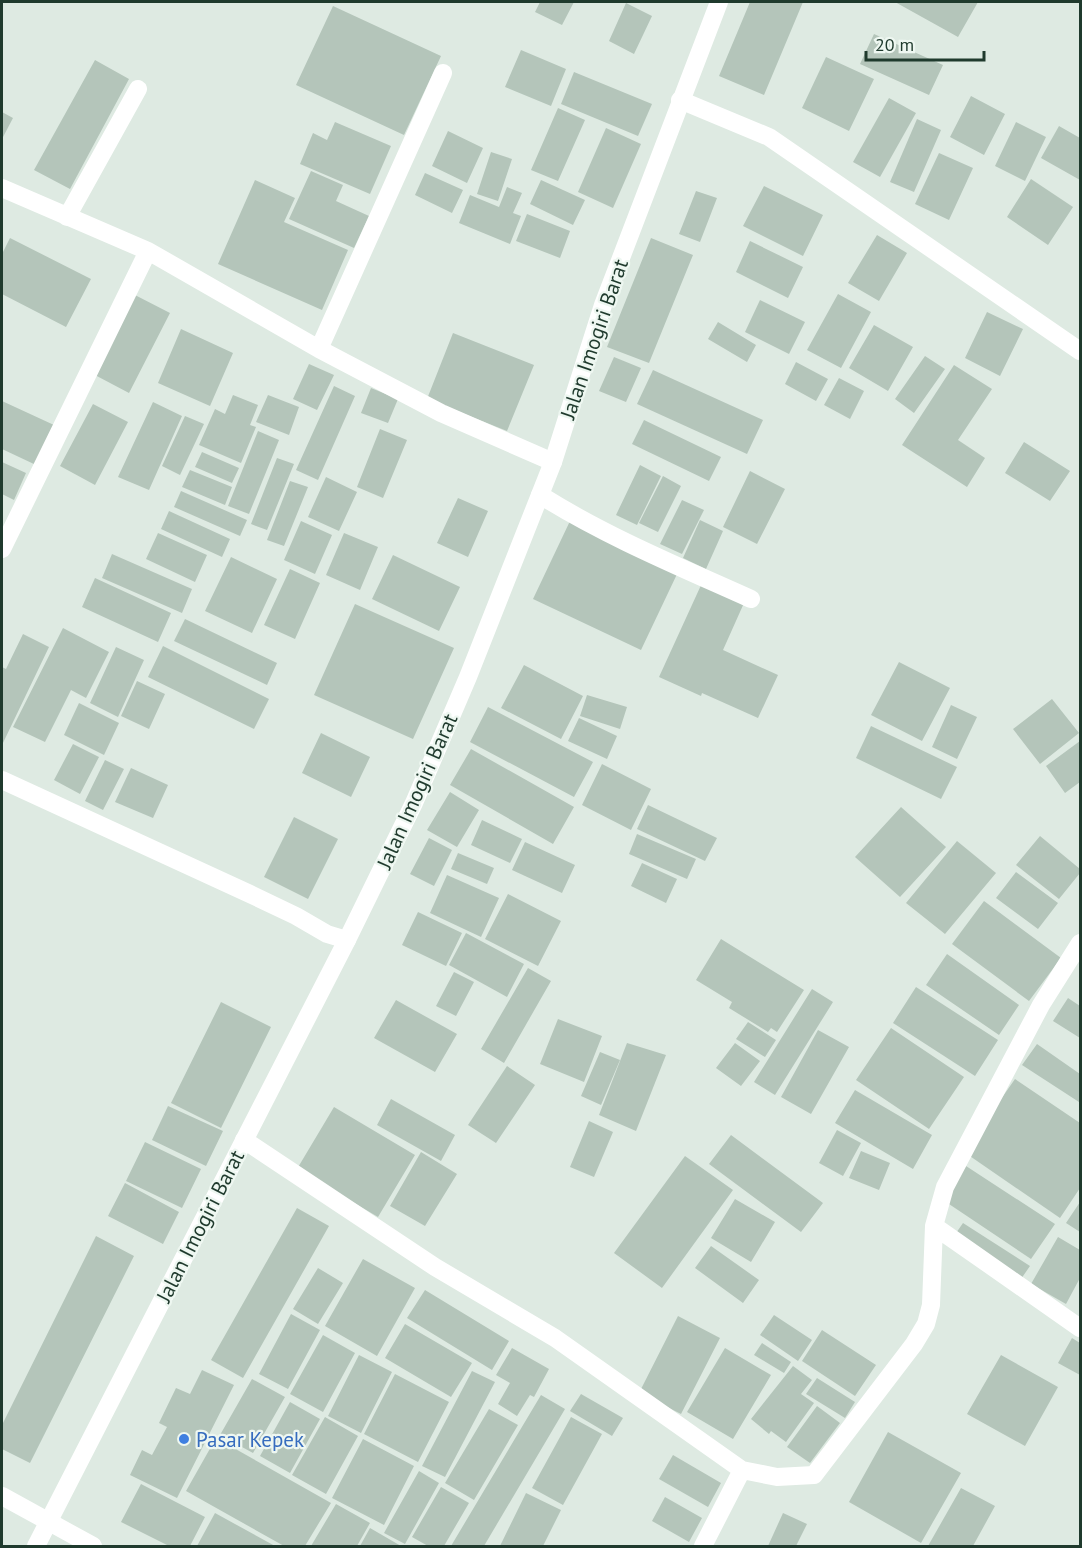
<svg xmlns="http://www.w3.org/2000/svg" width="1082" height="1548" font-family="'PT Sans',sans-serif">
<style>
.building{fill:#b4c5ba}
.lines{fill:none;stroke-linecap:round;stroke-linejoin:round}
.street{stroke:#fff;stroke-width:18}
.secondary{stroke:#fff;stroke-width:18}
.shop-dot{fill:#3f7fe0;stroke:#eef7f1;stroke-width:2}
.labels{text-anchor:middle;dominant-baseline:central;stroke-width:4.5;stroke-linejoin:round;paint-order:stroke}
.street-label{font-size:21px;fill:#1f3a2d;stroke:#eef7f1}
.shop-label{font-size:21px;fill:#366cbe;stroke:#eef7f1;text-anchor:start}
</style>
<rect width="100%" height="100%" fill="#deeae2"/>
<!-- building -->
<path class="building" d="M540 2H574L562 25 535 12Z
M750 2H803L764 95 719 76Z
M895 2H978L958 37Z
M626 3 652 16 634 54 609 41Z
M333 6 441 56 404 135 296 85Z
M874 34 943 65 929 95 860 64Z
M521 50 566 69 551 106 505 87Z
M826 57 874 79 849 131 802 108Z
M95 60 129 79 70 189 34 170Z
M574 72 652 104 638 136 561 104Z
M971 96 1005 114 984 155 950 137Z
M889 98 916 113 880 177 853 162Z
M558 108 585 120 558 181 531 170Z
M2 112 13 118 2 139Z
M917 119 941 130 914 192 890 182Z
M335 122 391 146 370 194 300 164 313 133 327 140Z
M1016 122 1046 137 1025 181 995 166Z
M1059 126 1080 138V180L1041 158Z
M606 128 641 144 613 208 578 192Z
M448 131 483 148 467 183 432 166Z
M491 152 512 159 498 201 477 194Z
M939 153 973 168 949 220 915 204Z
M311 171 343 185 336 201 369 216 354 248 289 219Z
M425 173 463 190 452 213 415 195Z
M1031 179 1073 207 1048 245 1007 217Z
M255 180 295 198 284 222 348 250 322 310 218 264Z
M541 180 585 200 573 225 530 204Z
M764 186 823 215 803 256 743 226Z
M507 187 522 193 513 213 521 216 510 244 459 223 470 195 499 207Z
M696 191 717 198 700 242 679 234Z
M527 214 570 231 560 258 516 241Z
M877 235 907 253 879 301 848 283Z
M10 238 91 279 66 327 2 294V254Z
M651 238 693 255 649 363 607 347Z
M750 241 803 267 788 298 736 272Z
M133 294 170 313 129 393 93 374Z
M838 294 871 312 841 368 807 350Z
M760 300 805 322 789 354 745 332Z
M987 312 1023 329 1000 376 965 358Z
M718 322 756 345 747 362 708 339Z
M874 325 913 347 888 391 849 368Z
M181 329 233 353 210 406 158 383Z
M453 333 534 365 507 431 427 399Z
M925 356 945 369 914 413 895 399Z
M614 357 641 368 626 402 599 391Z
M796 362 828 379 816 401 785 384Z
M309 364 334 375 317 410 293 399Z
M954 365 992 389 958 440 985 458 967 487 902 445Z
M653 370 763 420 747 454 637 404Z
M839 378 864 391 850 419 824 405Z
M334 386 355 396 318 480 296 470Z
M371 388 398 399 388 423 361 413Z
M233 395 258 405 250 425 256 427 241 463 199 445 215 409 225 414Z
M268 395 299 407 289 435 256 422Z
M2 401 54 425 36 465 2 449Z
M153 402 182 416 149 490 118 477Z
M93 404 128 422 95 485 60 466Z
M185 416 204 424 180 475 162 466Z
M644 420 721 457 709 481 632 444Z
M380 429 407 440 383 498 357 487Z
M258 431 279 440 249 514 228 506Z
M1024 442 1070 471 1050 501 1005 473Z
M202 452 239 468 232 483 195 467Z
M277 458 294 464 267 530 251 524Z
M2 462 26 473 14 500 2 494Z
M640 465 661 476 637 525 616 515Z
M190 470 232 487 225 505 182 487Z
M750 471 785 489 757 544 723 527Z
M663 476 681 486 658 532 639 523Z
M326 477 357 492 339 531 308 517Z
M290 481 308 487 284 546 267 540Z
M181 491 247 520 240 536 174 507Z
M458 498 488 511 468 557 437 543Z
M682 500 704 510 682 554 660 544Z
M169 511 230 539 222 557 161 529Z
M700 520 723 531 706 569 683 558Z
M301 521 332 535 315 574 284 560Z
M570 521 678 572 641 650 533 599Z
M158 533 207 555 195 582 146 559Z
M344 533 378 547 360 590 326 575Z
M112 554 192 589 182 613 102 578Z
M393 555 460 587 439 631 372 599Z
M231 557 277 579 252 633 205 611Z
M290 569 320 583 295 639 264 625Z
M95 578 171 613 158 642 82 607Z
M702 583 744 603 723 650 778 675 758 718 702 693 701 696 659 677Z
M355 604 454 648 413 739 314 695Z
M185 619 277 663 267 685 174 641Z
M63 628 109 652 86 698 71 690 45 742 13 727Z
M23 634 49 647 2 745V667L6 669Z
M163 646 269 699 254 729 148 677Z
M116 647 144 660 118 717 90 703Z
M899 662 950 688 922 741 871 715Z
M524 665 583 696 561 739 501 708Z
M137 681 165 694 149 729 121 716Z
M587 695 627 707 620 729 580 716Z
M1052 699 1079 733 1040 764 1013 729Z
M79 703 119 723 104 755 64 735Z
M951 705 977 717 957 759 932 747Z
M488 707 593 762 574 797 470 742Z
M579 718 617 736 607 759 568 741Z
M871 726 957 767 941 799 856 758Z
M321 733 370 757 351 797 302 773Z
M1080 741V782L1065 793 1046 766Z
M73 744 99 757 80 794 54 780Z
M471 749 574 807 553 844 450 785Z
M105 760 124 769 103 810 85 801Z
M602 764 651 789 631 830 582 805Z
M131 768 168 785 153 818 115 802Z
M450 792 479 810 457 847 427 830Z
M648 805 717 838 705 861 637 829Z
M901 807 946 847 900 897 855 857Z
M294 817 338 839 308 899 264 877Z
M482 820 522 839 510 863 471 845Z
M637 834 696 859 687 879 629 854Z
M1040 836 1080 869V873L1059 899 1016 865Z
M429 838 452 850 434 886 410 874Z
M957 841 996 873 945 934 906 903Z
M525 842 575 865 562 893 512 870Z
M458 853 494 868 487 884 451 869Z
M642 863 677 879 666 903 631 886Z
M1016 872 1058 903 1038 929 996 898Z
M447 875 499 898 481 937 430 913Z
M508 894 561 921 538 966 485 939Z
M984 901 1061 958 1029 1001 952 944Z
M418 912 462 933 446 966 402 945Z
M466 933 524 964 507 997 449 965Z
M721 939 804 990 777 1032 771 1028 768 1032 729 1008 732 1002 696 980Z
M947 954 1019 1005 999 1035 926 985Z
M528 968 551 981 504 1063 481 1049Z
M454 972 474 982 456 1016 436 1006Z
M916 987 998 1040 975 1076 893 1023Z
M812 989 833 1002 775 1095 754 1082Z
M1068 998 1080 1006V1038L1053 1021Z
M396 1000 457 1034 435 1072 374 1038Z
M221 1002 271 1027 221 1128 171 1103Z
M558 1019 602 1036 584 1082 540 1064Z
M748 1022 776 1040 765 1057 736 1039Z
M891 1028 964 1077 929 1129 856 1080Z
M818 1030 849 1047 811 1114 781 1097Z
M627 1043 666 1055 636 1131 599 1115Z
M735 1043 760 1061 741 1086 716 1068Z
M1037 1044 1080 1074V1099L1079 1102 1022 1065Z
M600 1052 620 1060 601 1105 581 1096Z
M507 1066 535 1085 496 1143 468 1125Z
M1015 1079 1080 1123V1188L1060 1218 964 1152Z
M855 1090 932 1135 913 1169 835 1123Z
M391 1099 455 1135 441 1161 377 1125Z
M168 1106 223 1131 206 1166 152 1140Z
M334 1107 415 1155 378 1217 297 1169Z
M589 1121 613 1132 594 1177 570 1167Z
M837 1130 861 1143 843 1176 819 1163Z
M731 1135 823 1203 801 1232 709 1164Z
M145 1142 201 1169 182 1208 126 1181Z
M861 1151 890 1163 879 1190 849 1178Z
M421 1152 457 1174 425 1226 390 1206Z
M685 1156 733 1190 662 1288 614 1253Z
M966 1166 1055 1224 1031 1259 943 1200Z
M125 1183 179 1212 163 1244 108 1216Z
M735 1199 775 1222 751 1262 711 1238Z
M1080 1202V1232L1066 1223Z
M297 1208 329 1226 243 1378 211 1360Z
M963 1223 1030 1266 1021 1279 954 1236Z
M96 1236 134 1256 30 1463 2 1449V1425Z
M1058 1237 1080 1250V1278L1066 1304 1031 1284Z
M711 1246 759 1280 743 1303 695 1268Z
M363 1259 415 1288 377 1356 325 1326Z
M318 1268 343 1283 318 1324 293 1309Z
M425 1290 509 1341 492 1370 407 1318Z
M291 1314 320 1330 288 1389 259 1374Z
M774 1315 812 1340 798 1361 760 1335Z
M678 1316 720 1338 681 1414 639 1393Z
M405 1324 472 1363 451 1397 385 1358Z
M822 1330 876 1365 855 1396 802 1361Z
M323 1335 355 1353 323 1412 290 1394Z
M1072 1338 1080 1343V1375L1058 1363Z
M762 1343 791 1362 784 1373 754 1355Z
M512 1348 549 1369 534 1397 530 1395 517 1416 498 1404 510 1383 496 1375Z
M725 1348 771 1375 733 1439 687 1412Z
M359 1355 392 1372 361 1433 328 1416Z
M1001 1355 1058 1387 1025 1446 967 1414Z
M793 1366 812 1380 801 1394 814 1403 786 1442 771 1431 769 1434 751 1419Z
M202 1370 234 1385 177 1498 130 1475 142 1450 152 1455 167 1427 159 1423 176 1388 190 1394Z
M472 1371 495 1382 445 1477 422 1466Z
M395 1374 449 1402 418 1462 364 1434Z
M817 1378 855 1402 845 1418 806 1394Z
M252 1379 285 1397 253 1453 220 1435Z
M581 1394 623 1418 612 1436 570 1411Z
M541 1395 565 1409 484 1546H451Z
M290 1402 320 1419 290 1473 260 1456Z
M817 1406 840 1423 810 1463 787 1447Z
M489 1409 518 1425 474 1500 445 1483Z
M325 1417 358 1436 326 1494 292 1475Z
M571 1417 602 1434 563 1505 532 1488Z
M888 1432 961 1473 921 1543 849 1502Z
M216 1438 331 1503 305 1546H284L186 1491Z
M363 1439 414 1466 384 1525 332 1498Z
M673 1455 721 1483 708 1507 659 1479Z
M419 1471 439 1483 405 1544 384 1533Z
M141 1484 205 1517 190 1546H169L121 1522Z
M441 1487 469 1503 444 1546H428L412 1537Z
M961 1488 995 1506 973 1546H928Z
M526 1493 561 1510 543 1546H500Z
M665 1497 702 1518 689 1542 652 1521Z
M336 1504 370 1523 357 1546H311Z
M215 1513 275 1546H197Z
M783 1513 807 1524 796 1546H768Z
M370 1528 401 1546H360Z"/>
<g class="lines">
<!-- street -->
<path class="street" d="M680 100 769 137 1080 351
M2 188 148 251 319 349 441 413 553 462
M67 217 138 89
M319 349 443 73
M540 495C607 537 680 567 751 599
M2 549 148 251
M2 780 250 894 296 916 327 934 347 940
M244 1140 435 1267 555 1338 742 1470 777 1477 814 1475 914 1344 926 1324 931 1305 934 1226 945 1187 1041 1005 1080 943
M934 1226 1080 1328
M2 1496 93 1546
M703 1546 742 1470"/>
<!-- secondary -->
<path class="secondary" d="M36 1546 347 940 414 803 468 677 553 462 603 305 719 2"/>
</g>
<!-- markers -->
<circle class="shop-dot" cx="184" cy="1439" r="6"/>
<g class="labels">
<!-- street labels -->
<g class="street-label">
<text transform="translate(594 339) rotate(-71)">Jalan Imogiri Barat</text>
<text transform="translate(417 791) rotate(-66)">Jalan Imogiri Barat</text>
<text transform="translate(200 1226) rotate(-63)">Jalan Imogiri Barat</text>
</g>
<!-- shop labels -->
<g class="shop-label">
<text x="196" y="1439">Pasar Kepek</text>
</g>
</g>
<!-- border -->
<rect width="1082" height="1548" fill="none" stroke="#1f3a2d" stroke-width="6"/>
<!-- scale -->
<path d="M866 51v9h118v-9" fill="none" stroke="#1f3a2d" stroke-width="3"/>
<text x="875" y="51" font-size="18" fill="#1f3a2d" stroke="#eef7f1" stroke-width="4.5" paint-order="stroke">20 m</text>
</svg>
